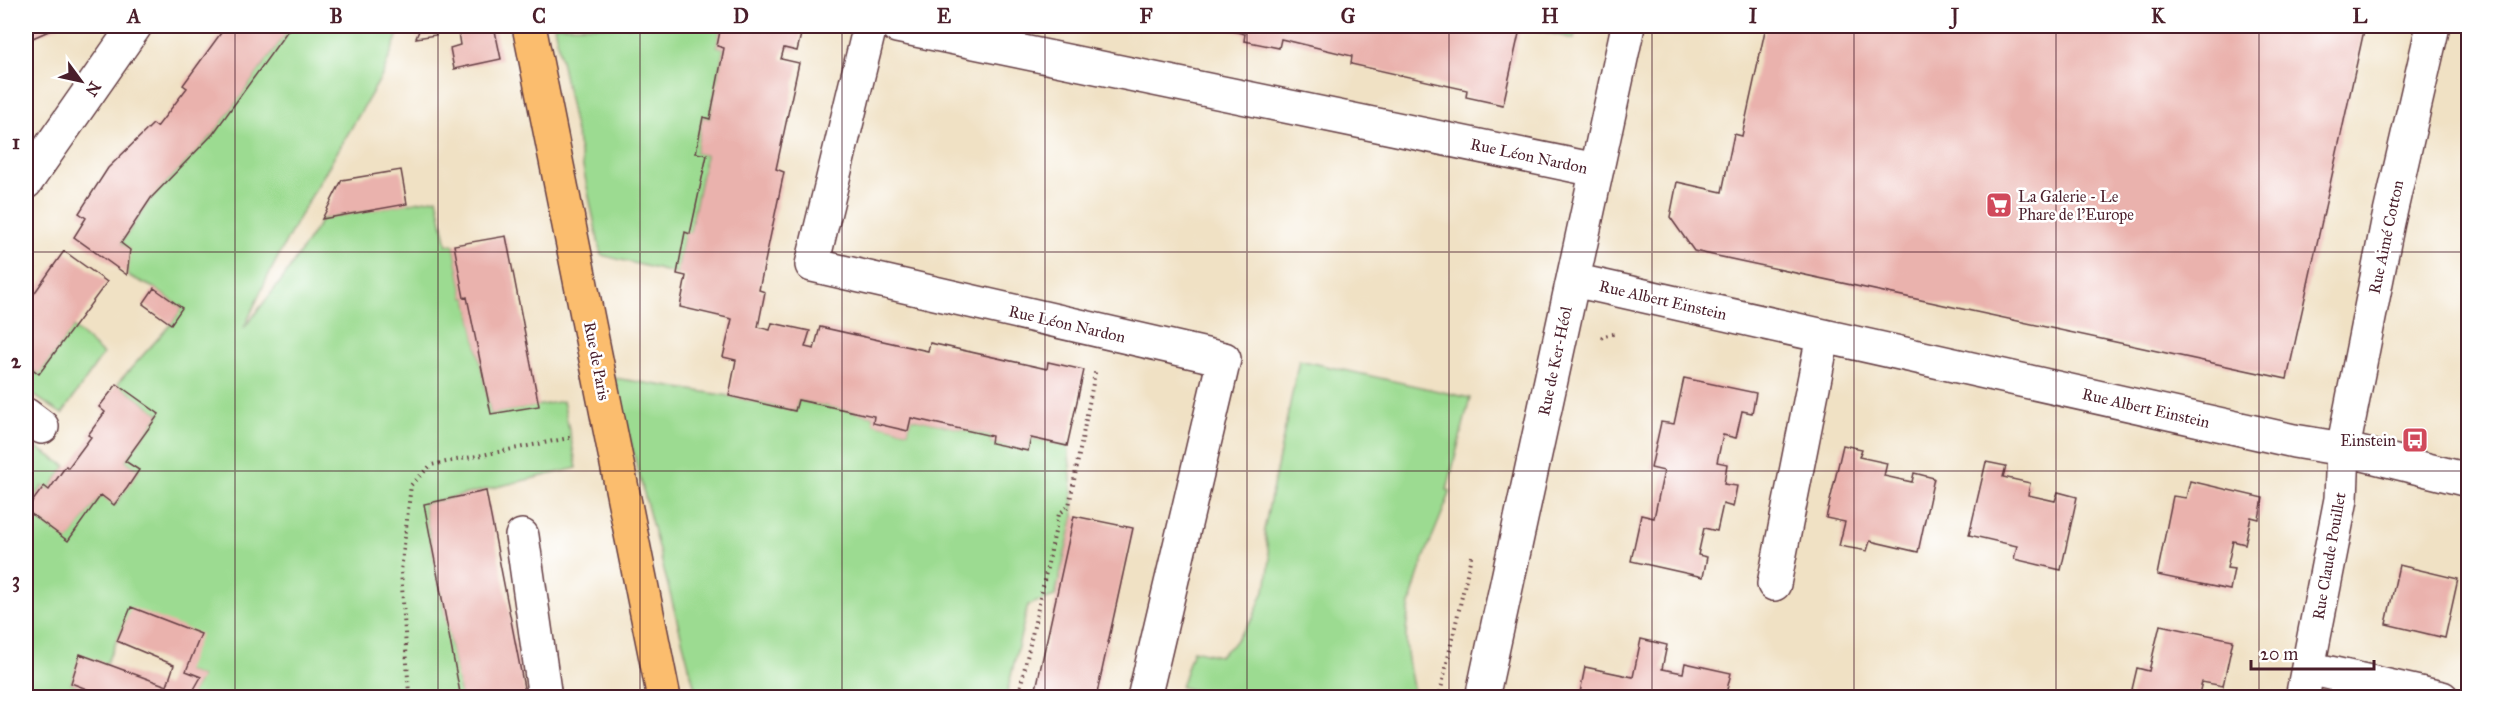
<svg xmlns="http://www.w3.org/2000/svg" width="2494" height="723" font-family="'IM FELL Great Primer',serif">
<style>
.green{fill:#9cdb91;stroke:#737d5e;stroke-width:1.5}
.building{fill:#eab2ad}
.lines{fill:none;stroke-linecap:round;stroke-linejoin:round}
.minor-casing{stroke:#633c42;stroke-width:36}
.major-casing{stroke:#633c42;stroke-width:36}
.path{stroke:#633c42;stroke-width:4;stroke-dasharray:1.5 4.5;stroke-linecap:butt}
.minor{stroke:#fff;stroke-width:33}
.major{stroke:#fbbd6e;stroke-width:33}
.grid{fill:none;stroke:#4a1f2b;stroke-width:1.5;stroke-opacity:0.55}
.labels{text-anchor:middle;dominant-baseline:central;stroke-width:5;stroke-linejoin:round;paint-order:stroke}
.street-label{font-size:16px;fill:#4a1f2b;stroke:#fff}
.poi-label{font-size:16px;fill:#4a1f2b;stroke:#fff;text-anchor:start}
.neatline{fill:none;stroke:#4a1f2b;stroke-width:2}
.grid-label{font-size:20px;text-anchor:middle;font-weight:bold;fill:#4a1f2b}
</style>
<rect width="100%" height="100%" fill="#fff"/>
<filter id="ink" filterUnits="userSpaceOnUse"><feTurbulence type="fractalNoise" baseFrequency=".0167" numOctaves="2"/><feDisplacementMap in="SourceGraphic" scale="12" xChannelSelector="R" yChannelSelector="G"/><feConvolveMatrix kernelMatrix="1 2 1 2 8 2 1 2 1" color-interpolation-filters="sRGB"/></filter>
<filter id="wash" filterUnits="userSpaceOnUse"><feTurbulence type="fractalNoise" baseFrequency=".008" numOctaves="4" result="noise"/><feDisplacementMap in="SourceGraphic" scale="24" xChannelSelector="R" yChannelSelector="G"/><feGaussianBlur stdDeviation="1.35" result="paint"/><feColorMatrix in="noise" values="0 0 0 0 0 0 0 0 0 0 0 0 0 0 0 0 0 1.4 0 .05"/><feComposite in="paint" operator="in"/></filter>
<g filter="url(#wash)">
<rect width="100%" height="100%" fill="#f0e1c4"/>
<!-- green -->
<path class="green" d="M291 26H401L383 74 299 217 267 278 244 328 284 277 322 219 437 198 447 245H454L464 298 467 297 491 414 563 401 577 468 424 504 461 697H189L201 677 186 671 132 608 106 664 81 655 71 683 110 697H26V441L66 466 49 490 43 486 26 510 68 540 101 495 115 505 139 470 125 461 159 414 117 384 171 324 182 308 154 288 127 275 129 250 121 243 151 198 213 134Z
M554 26H721L717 46 724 48 710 119 703 117 696 153 706 155 690 234 685 233 677 274 601 255Z
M1532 26H1576L1574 39 1531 28Z
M73 327 103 354 62 414 26 390V364L39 374Z
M1299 360 1470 398 1447 490 1451 491C1434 535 1406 591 1406 638 1406 657 1411 675 1414 693L1419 697 1225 698 1181 687 1193 650 1219 656 1232 645 1253 618 1267 583 1270 559 1264 530Z
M614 378 729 396 795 411 798 400 874 416V423L908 431 911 418 992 436 991 443 1028 450 1031 438 1067 446 1068 442 1074 516 1055 596 1028 605 1006 697H697Z"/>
<g id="blocks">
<!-- building -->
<path class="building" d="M26 26H60L26 41Z
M226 26H291L213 134 151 198 121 243 130 250 127 275 74 237 86 218 79 213 108 168 153 124 157 127 187 88 183 85Z
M421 26H434L436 35 416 38Z
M457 26H494L501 59 454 69 450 48 460 45Z
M721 26H803L797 51 784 48 781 59 799 63 776 169 784 172 759 290 765 292 758 327 770 330 772 323 810 331 805 347 814 349 820 327 928 351 930 343 1047 369 1048 362 1084 370 1067 446 1031 438 1028 451 991 443 992 436 911 418 908 431 873 423 874 416 798 400 795 411 729 396 736 360 723 357 732 319 680 307 686 276 677 274 685 232 690 234 707 155 696 153 703 117 710 119 724 48 717 46Z
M1212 26H1505L1520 29 1503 105 1466 97 1467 90 1351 64 1352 56 1281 39 1279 48 1244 41 1245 34Z
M1766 26H2365L2287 379 1694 251 1670 217 1677 182 1722 192 1734 134 1742 136Z
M401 170 407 204 322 219 342 180Z
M506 236 539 406 491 414 467 297 464 298 454 245Z
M64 251 107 282 39 374 26 364V305Z
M154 288 182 308 171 324 143 304Z
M1684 378 1756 393 1752 413 1742 411 1736 438 1723 435 1717 462 1727 464 1724 484 1737 486 1733 507 1723 504 1717 531 1704 528 1698 555 1707 557 1703 577 1631 561 1641 515 1654 518 1664 471 1651 468 1661 422 1674 424Z
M117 384 159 414 125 461 139 470 127 488 114 505 101 495 68 541 26 510 44 486 49 490 66 466 68 468 79 453 91 437 88 435 105 412 99 407Z
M1843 445 1862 449 1859 457 1887 463 1884 476 1912 482 1914 473 1934 478 1918 552 1870 541 1867 551 1839 546 1845 522 1826 518Z
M1986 462 2006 466 2003 477 2030 483 2028 495 2055 501 2058 492 2077 497 2061 570 2014 559 2017 546 1969 535Z
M2190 481 2263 498 2259 519 2251 517 2245 544 2233 541 2227 568 2234 569 2230 590 2157 575 2173 496 2186 498Z
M486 491 526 698H461L424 504Z
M1074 516 1133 528 1096 698H1034Z
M2399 565 2458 579 2445 638 2386 624Z
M131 607 201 634 186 671 201 677 189 698H110L71 683 80 654 167 686 174 665 117 641Z
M2160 625 2233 640 2223 686 2202 682 2198 698H2130L2137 668 2149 671Z
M1641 639 1667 645 1662 669 1683 673 1685 663 1731 673 1725 698H1579L1585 667 1633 677Z"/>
</g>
</g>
<g filter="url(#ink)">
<use href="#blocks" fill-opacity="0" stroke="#633c42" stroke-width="1.5"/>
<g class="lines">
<defs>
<path id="minor" d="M870 26 812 265 1224 359 1144 698
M897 26 1596 170
M26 182 135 26
M1573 280 2294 441 2343 449 2468 480
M26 415 42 427
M522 536 545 698
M1774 584 1823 336
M2308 668 2442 698
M1482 698 1628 26
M2302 698 2341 499 2343 449 2388 222 2433 26"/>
<path id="major" d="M529 26 664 698"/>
</defs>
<!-- minor casing -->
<use href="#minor" class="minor-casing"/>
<!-- major casing -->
<use href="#major" class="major-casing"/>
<!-- path -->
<path class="path" d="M1601 338 1603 336 1614 334
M409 694 401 571 411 485 431 465 574 437
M1018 698 1059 514 1069 506 1096 368
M1439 698 1472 552"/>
<!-- minor -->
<use href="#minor" class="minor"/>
<!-- major -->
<use href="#major" class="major"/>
</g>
</g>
<!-- grid -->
<path class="grid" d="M235 26V698M438 26V698M640 26V698M842 26V698M1045 26V698M1247 26V698M1449 26V698M1652 26V698M1854 26V698M2056 26V698M2259 26V698M26 252H2468M26 471H2468"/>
<!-- icons -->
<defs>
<symbol id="supermarket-square" viewBox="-11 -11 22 22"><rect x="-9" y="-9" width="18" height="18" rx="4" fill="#d1495b" stroke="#fff"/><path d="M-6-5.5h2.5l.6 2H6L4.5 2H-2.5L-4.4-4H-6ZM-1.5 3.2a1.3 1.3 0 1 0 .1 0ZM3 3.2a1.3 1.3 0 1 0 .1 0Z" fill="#fff"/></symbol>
<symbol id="bus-square" viewBox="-11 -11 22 22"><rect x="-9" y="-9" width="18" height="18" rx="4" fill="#d1495b" stroke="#fff"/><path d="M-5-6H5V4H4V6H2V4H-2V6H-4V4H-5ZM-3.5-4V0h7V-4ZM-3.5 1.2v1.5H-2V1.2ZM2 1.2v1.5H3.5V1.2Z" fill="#fff"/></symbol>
</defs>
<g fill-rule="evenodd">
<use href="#supermarket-square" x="1984" y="190" width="30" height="30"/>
<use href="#bus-square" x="2400" y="425" width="30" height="30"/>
</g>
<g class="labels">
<!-- street labels -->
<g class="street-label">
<text transform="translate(1529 156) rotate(12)">Rue Léon Nardon</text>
<text transform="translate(2386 237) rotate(-78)">Rue Aimé Cotton</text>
<text transform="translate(1663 300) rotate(13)">Rue Albert Einstein</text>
<text transform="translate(1067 324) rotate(13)">Rue Léon Nardon</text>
<text transform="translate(597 361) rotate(79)">Rue de Paris</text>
<text transform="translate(1555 361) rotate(-78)">Rue de Ker-Héol</text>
<text transform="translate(2146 408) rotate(13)">Rue Albert Einstein</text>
<text transform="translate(2329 556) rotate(-80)">Rue Claude Pouillet</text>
</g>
<!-- poi labels -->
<g class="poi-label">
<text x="2018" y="196">La Galerie - Le<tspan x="2018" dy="18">Phare de l'Europe</tspan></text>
<text x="2396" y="440" text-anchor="end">Einstein</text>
</g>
</g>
<!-- margin -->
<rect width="2494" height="723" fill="none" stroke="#fff" stroke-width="66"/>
<!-- north arrow -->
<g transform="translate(81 81) rotate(123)" stroke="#ffffff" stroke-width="4.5" paint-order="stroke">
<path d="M0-4.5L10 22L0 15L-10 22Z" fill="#4a1f2b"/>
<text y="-9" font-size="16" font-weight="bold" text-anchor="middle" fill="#4a1f2b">N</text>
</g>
<!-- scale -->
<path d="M2251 660v9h123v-9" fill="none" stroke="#4a1f2b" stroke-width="3"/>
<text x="2260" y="660" font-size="18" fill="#4a1f2b" stroke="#ffffff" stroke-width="4.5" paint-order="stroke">20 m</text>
<rect x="33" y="33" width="2428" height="657" class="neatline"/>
<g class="grid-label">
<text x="134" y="23">A</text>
<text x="336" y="23">B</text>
<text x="539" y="23">C</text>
<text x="741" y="23">D</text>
<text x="944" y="23">E</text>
<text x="1146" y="23">F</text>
<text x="1348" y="23">G</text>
<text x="1550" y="23">H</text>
<text x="1753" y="23">I</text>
<text x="1955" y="23">J</text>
<text x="2158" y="23">K</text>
<text x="2360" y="23">L</text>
<text x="16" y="149">1</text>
<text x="16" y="368">2</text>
<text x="16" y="587">3</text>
</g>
</svg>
